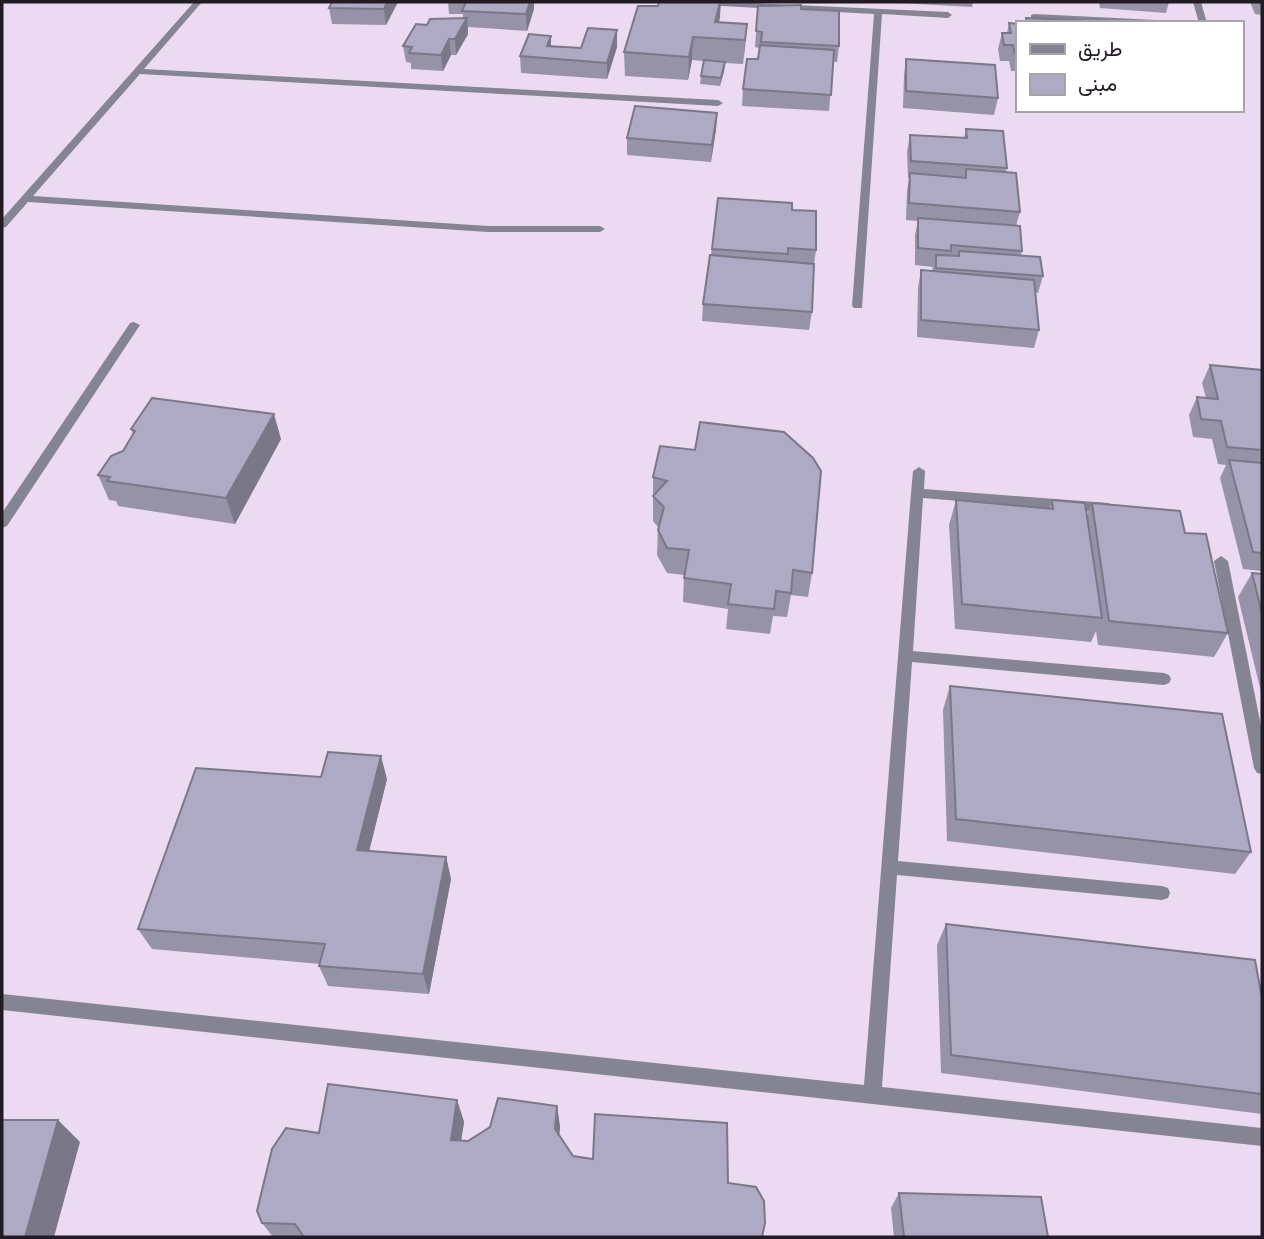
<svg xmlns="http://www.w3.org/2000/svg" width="1264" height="1239" font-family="'Fira Sans',Vazirmatn,sans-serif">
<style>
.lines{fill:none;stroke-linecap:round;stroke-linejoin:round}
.minor{fill:#858493;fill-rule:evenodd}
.wall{fill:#9692a8}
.shaded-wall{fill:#7a7788}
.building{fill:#afaac3;stroke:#7a7788;stroke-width:2}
</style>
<rect width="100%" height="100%" fill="#ebdaf1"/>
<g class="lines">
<!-- minor -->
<path class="minor" d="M194 2H202L144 69 718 100 723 103 718 106 140 74 33 196 488 226H600L605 229 600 232H488L28 202 6 227 2 228V219Z
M681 2H730L948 12 952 15 948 18 882 14 862 308H854L852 306 874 14 685 4Z
M1193 2H1201L1207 23H1199Z
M1034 14 1156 20 1160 23H1099L1031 19V15Z
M134 322 140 325 7 526 2 528V513L130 323Z
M919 467 925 471 924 489 1108 503 1114 508 1108 513 923 498 913 651 1164 673 1169 675 1171 679 1169 683 1164 685 912 662 898 861 1162 886 1168 888 1170 893 1168 898 1162 900 897 875 882 1087 1262 1128V1146L2 1010V994L864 1085 911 493 913 471Z
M1221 556 1228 561 1262 731V774L1257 773 1254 768 1214 561Z"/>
</g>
<!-- wall -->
<path class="wall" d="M332 2H398L386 25 332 24 329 8Z
M448 2H534V9L527 31 468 27V34L456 55H451L443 71 411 69V63L406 62 403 46 427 25 463 18V14H449Z
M880 2H973L972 7Z
M1099 2H1169L1166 13 1100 8Z
M1250 2H1262V15L1255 14Z
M758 6 801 9 839 46 837 62H833L829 111 742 106 743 89 758 59 759 48 755 47Z
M720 16 719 23 747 24 743 64 725 63 724 71 720 86 700 84 701 76 704 61 692 60 688 80 625 76 624 52Z
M1009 23 1017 24V71H1011L1009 61H1000L998 49 1002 33H1007Z
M617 30V47L607 79 521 73 520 56 551 46 581 48Z
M906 59 998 98 994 115 903 108 904 75Z
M717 113 716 129 711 162 627 155V138Z
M966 129 1007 168 1006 172 1020 212 1016 226 1022 251 1021 255 1043 276 1038 293H1036L1039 330 1034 348 917 337 918 288 921 270 932 271 933 267 915 265V235L918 221 906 220 907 191 909 178H908L907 152 910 135 964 138Z
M718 198 792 210 816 250 814 264 812 312 809 330 702 321 703 304 711 255Z
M1210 365 1262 370V571L1243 569 1220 478 1226 465 1218 464 1212 439 1193 437 1189 415 1197 397 1206 398 1202 383Z
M131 429 281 439 235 524 118 506 116 501 109 500 98 475 123 451 133 434Z
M660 446 812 573 808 597 791 595 787 617 773 616 770 634 726 629 728 609 683 602 684 575 667 573 657 555 658 527 653 521V477Z
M956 500 1049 509 1052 500 1087 516 1092 503 1185 533 1228 633 1214 657 1098 645 1096 631 1091 642 955 629 949 525Z
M1252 573 1262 574V696L1238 597Z
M950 686 1251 852 1235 874 947 841 943 710Z
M321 777 387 779 369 851 446 857 451 879 429 994 328 986 319 966 320 964 152 949 138 929Z
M946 924 1262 998V1114L941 1073 937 945Z
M457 1100 464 1122 461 1141H468L557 1106 560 1127 559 1135 573 1156 728 1183 762 1237H273L262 1223 319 1133Z
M899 1193 1048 1237H894L891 1208Z"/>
<!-- shaded-wall -->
<path class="shaded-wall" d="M387 2H398L386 25 384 9Z
M530 2H534V9L527 31 526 14Z
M720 2H721L720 16 716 38 715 22Z
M467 18 468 34 456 55 455 39Z
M747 24 745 48 743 64 745 40Z
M617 30V47L607 79V63Z
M551 36V52L547 46Z
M693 37 692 60 688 80 689 57Z
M449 39 451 55 443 71 441 55Z
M725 62 724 71 720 86 721 78Z
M717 113 716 129 711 162 712 145Z
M274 414 281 439 235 524 226 498Z
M381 756 387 779 364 872 357 850Z
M446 857 451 879 429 994 423 974Z
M457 1100 464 1122 458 1161 451 1140Z
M557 1106 560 1127 558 1150 555 1129Z
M58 1120 80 1142 54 1237H25Z"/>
<!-- building -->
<path class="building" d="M332 2H387L384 9 329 8Z
M466 2H530L526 14 462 11Z
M659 2H720L715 22 747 24 745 40 693 37 689 57 624 52 638 6H658Z
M801 5V9L839 11V46L761 42 762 32 756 31 758 6Z
M467 18 455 39H449L441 55 409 53 412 47 403 46 416 24 427 25 430 19Z
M1026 18 1091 21 1092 23H1027Z
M1009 23 1017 24V54H1015L1013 45H1004L1002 33H1011Z
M588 28 617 30 607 63 520 56 529 34 551 36 547 46 581 48Z
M760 45 834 50 831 95 743 89 747 59H758Z
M906 59 995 65 998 98 906 91Z
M704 60 725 62 721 78 701 76Z
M635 106 717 113 712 145 627 138Z
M966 129 1003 131 1007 168 911 161 910 135 967 138Z
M966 169 1016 173 1020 212 909 203 910 173 966 178Z
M718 198 792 203V210L816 211V250L788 248V254L712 249Z
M918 218 1020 226 1022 251 951 245V251L918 248Z
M959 251 1040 257 1043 276 936 268V255L959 256Z
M710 255 814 264 812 312 703 304Z
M921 270 1034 280 1039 330 921 320Z
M1210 365 1262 370V450L1227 447 1221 421 1201 419 1197 397 1218 399Z
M152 398 274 414 226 498 107 481 110 477 98 475 111 456 123 451 135 431 131 429Z
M700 422 784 432 813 458 821 471 812 573 793 570 791 593 776 591 774 609 728 604 731 584 684 578 689 550 667 548 658 530 664 507 653 496 667 481 653 477 660 446 695 450Z
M1229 460 1262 463V553L1253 552Z
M956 500 1053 509 1052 500 1085 503 1102 618 962 604Z
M1092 503 1180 511 1185 533 1206 534 1228 633 1109 621Z
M1252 573 1262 574V613Z
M950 686 1222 714 1251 852 956 819Z
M328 752 381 756 357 850 446 857 423 974 319 966 325 944 138 929 196 768 321 777Z
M946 924 1255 960 1262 998V1094L951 1055Z
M328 1084 457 1100 451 1140 468 1141 490 1127 498 1098 557 1106 555 1129 573 1156 593 1159 595 1114 727 1123 728 1183 756 1187 764 1201 765 1223 762 1237H304L295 1224 262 1223 257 1211 272 1149 286 1128 319 1133Z
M2 1120H58L25 1237H2Z
M899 1193 1041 1197 1048 1237H904Z"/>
<!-- border -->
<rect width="1264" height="1239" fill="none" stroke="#221b24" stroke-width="7"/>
<!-- legend -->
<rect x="1016" y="21" width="228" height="91" fill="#ffffff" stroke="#a7a4a7" stroke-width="2"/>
<rect x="1030" y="44" width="35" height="10" fill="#858493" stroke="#a7a4a7" stroke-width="2"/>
<text x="1078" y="56" font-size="21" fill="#221b24">طريق</text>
<rect x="1030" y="74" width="35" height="21" fill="#afaac3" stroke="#a7a4a7" stroke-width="2"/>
<text x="1078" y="91" font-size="21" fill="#221b24">مبنى</text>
</svg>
